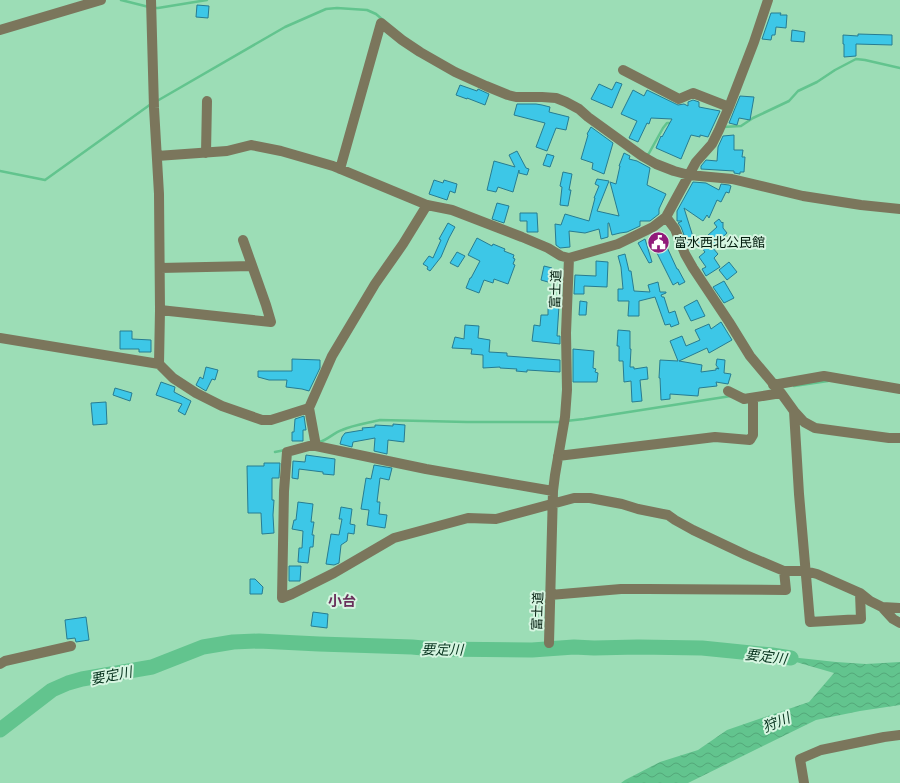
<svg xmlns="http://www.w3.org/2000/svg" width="900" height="783" font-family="'Exo 2','Noto Sans JP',sans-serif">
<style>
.water{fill:url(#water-waves)}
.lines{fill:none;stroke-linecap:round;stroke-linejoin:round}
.stream{stroke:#62c48e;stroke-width:2.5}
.river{stroke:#62c48e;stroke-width:15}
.building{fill:#3dc7e7;stroke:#277c91}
.minor{stroke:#7b765c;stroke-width:10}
.labels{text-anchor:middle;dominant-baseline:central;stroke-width:4;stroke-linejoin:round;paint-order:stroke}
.poi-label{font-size:13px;fill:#011a0c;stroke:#d6f5e1;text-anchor:start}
.street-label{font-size:13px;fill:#011a0c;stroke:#d6f5e1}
.neighbourhood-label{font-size:14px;font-weight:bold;fill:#69305b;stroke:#d6f5e1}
.water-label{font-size:14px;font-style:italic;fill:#07331e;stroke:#d6f5e1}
</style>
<defs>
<pattern id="water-waves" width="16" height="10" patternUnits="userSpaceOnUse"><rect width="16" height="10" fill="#62c48e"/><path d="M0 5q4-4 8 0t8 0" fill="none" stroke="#53a879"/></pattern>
</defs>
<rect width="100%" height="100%" fill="#9cddb6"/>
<!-- water -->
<path class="water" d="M772 655 836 662 866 664 900 662V705L860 711 816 720 688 783H621L625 780 660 762 698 750 727 730 809 702 834 673Z"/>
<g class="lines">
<!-- stream -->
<path class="stream" d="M121 0 149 7
M154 8H158L207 0
M157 101 285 27 326 9 337 8 367 10 376 14 383 20
M723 127 741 126 753 118 789 101 798 91 817 82 835 70 856 59 865 60 900 68
M648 154V155L663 128 667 123H672
M0 171 45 180 151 104
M794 386 828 381
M566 421 584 419 731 396
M319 442C328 440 333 433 342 430 353 425 368 423 380 420L467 422H561
M275 452 285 450"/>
<!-- river -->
<path class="river" d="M0 730 52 690 68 683 82 679 152 667 203 647 233 642 259 641 319 644 412 647 434 649 532 650 574 647 594 648 638 647 702 648 772 655 791 658"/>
</g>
<!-- building -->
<path class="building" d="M197 5 209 6 208 18 196 17Z
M771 13H781L780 15H787L786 28 776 27 775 35H772L771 40 762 39Z
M792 30 805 32 804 42 791 41Z
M858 34 892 35V45L856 44V56L844 57V44H843V35L858 36Z
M616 82 622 84 612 108 591 99 599 84 612 90Z
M460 85 477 91 478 89 489 94 485 105 467 98V99L456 95Z
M633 90 644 96 647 90 678 105 684 104 688 106V102L693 100 699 102V107L720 111 708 137 700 135V137L691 135 681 159 656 148 661 136 662 137 672 119 651 118 649 124 647 123 638 142 629 138 637 121 621 114Z
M740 96 754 97 750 120 739 118 737 125 729 123Z
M517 104H536L542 105 550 107 549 112 569 117 566 130 556 128 547 151 536 147 545 123 514 115Z
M591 127 613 143 604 174 592 169 593 163 581 159 588 135 587 134Z
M734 135V150H743L742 157H745L744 172H740V174L734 173V171L701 169V166L706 160 717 161 718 147 723 136Z
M517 151 526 168 529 169 527 175 519 173V170L513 192 498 187 496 192 487 190 494 161 515 167 509 155Z
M624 153 630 156 629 159 637 161 650 168 647 185 666 194 659 209V214L650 221H640V226L627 232 620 233 612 235 609 223H608V237L601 239 599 229 585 233 569 231 570 247 560 248 556 245 555 224 561 225 565 214 589 221 595 198H594L599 186 595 184 597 179 609 181 597 211 619 216 610 182 616 184 620 166H619Z
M547 154 554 156 550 167 543 165Z
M563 172 572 174 569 190H571L568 206 560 205 562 187 560 186Z
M434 180 443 183 444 180 457 184 455 193 450 191 447 200 429 194Z
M693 182 706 183 719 190 721 184 729 185 731 186 729 193 726 192 721 202 717 200 709 218 707 215 703 221 684 208 694 240 687 243 681 227 678 223 682 221H677V211Z
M497 203 509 206 504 223 492 219Z
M520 213H537L538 232H527V221H520Z
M719 219 722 223 723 222V228L727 233 712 247 718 254 714 258 720 267 706 276 702 269 706 267 699 257 705 252 697 242 706 235 707 236 717 227 714 223Z
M448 223 455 227 449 238 441 257 430 271 427 269 428 267 423 264 429 256 433 258 441 240 439 239Z
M660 232 677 269H678L685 282 679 285 678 282 673 285 649 237Z
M477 238 492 246 493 244 505 249 504 251 514 255 513 258 515 259 513 264 515 265 508 284 494 279 493 283 484 280 479 293 466 288 470 278H471L480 261 468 255Z
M645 239 652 262 649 263 638 243Z
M457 252 465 256 458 267 450 263Z
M625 254 629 271H631L634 291 650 292 648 285 658 282 660 292H666V293L661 295 662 297H664L669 313 675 311 679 324 671 327 670 324 665 325 655 297 639 301V316H628L629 301H618V289H623L621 267 618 256Z
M596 261 608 262 607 287 584 286V294H574L575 275 596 276Z
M729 262 737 272 727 280 719 270Z
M544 266 552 268 548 282 541 280Z
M724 281 734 298 724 303 713 287Z
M697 300 705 316 691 321 684 307Z
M580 301 587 302 586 315H579Z
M548 305 559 306 557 336H560V344L532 341 534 325 540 326 541 315H548Z
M721 322 732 340 709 353 707 348 679 361 702 365 701 372 716 370V368L719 369 716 365 717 359 725 360 724 373 731 374 728 384 716 382 717 386 699 388 698 396 670 394V399L661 400 660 378H659L660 360 678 361 670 341 682 336 686 346 700 340 695 330 709 324 711 329Z
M465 325 479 326 478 338 490 340 489 352 507 353V356L560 360V372L527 370V372L516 371 517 369 500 368V367L483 368V355L471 354 472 349 452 348 455 337 464 339Z
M618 330 630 331V349H631L630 367H634V369L647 367 648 379 640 380 642 401 632 402 631 381 624 382 623 361H619V346H617Z
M120 331H132V339L151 340V352H139V349H120Z
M573 349 594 351 593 368 596 369 595 372 598 373 597 382H573Z
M292 359 320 360V368L309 391 302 389 286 387 287 380H269L258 377V371H292Z
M206 367 218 370 215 380 212 379 206 391 196 385 200 377 203 379Z
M161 382 175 387 174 392 191 401 185 415 178 411 182 404 156 395Z
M115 388 132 393 130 401 113 395Z
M106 402 107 424 93 425 91 403Z
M304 416 306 430H303V441H292V432H294L295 419Z
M393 424 405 425 404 442 388 440 387 454 374 451 375 438 353 442 352 447 340 444 342 437 345 433 363 430 362 428 375 427V425L393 426Z
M306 455 335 459 334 475 323 474V472L299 469 298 479 292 478 293 461 305 462Z
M264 463H280L279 478H272V500H274L273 515 274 533 262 534 261 513H248L247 466H264Z
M374 465 392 468 389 480 380 478 377 502H380L379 514 387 515 385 528 367 525 369 510 361 509 366 478 371 479Z
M298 502 313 504 311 522H314L312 535H314L313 547H310L308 563 298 562 299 548H302L303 531 292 529 294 520H296Z
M341 507 352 509 350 524 355 525 354 534 348 533 347 541 341 545 339 563 334 565 326 564 331 534 339 535 342 519H339Z
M289 566H301L300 581H289Z
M250 579H255L263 587 262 594H250Z
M313 612 328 614 327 628 311 626Z
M86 617 89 640 76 642 75 638 67 639 65 620Z"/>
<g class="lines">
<!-- minor -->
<path class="minor" d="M0 30 101 0
M623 70 679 99 693 93 729 107
M206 153 207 101
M157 156 227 151 251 145 281 151 333 166 427 205 452 210 522 237 548 248 561 256 569 258
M340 169 381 23 402 40 420 52 455 72 486 86 508 95 516 97H542L556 98 566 102 579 109 588 117 642 156 656 164 674 171 689 175 732 179 803 196 861 205 900 209
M666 217 675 229 685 254 693 268 729 322 750 356 781 393 794 411 804 422 815 428 889 438H900
M160 268 252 266
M160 310 271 322 266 305 243 240
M0 338 159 364 160 310 159 194 154 108 151 0
M159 364 173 378 196 393 222 406 262 420H271L309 408 332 356 375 284 403 244 427 205
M773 385 824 376 900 389
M728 391 744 399 781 393
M309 408 316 446
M794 411 799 494 810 622 861 619 860 593
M558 456 715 437 750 440 753 435V398
M553 491 426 469 316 446H309L287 452 284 491 282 598 292 594 334 573 394 538 468 518 496 519 574 498H590L622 504 638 509 668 515 675 520 693 530 746 555 784 571H805L817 574 860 593 870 601 882 607 893 619 900 623
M550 595 621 589H647L786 590 784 571
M882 607 900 608
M549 643 553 491 555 475 565 417 567 390 566 333 569 258 618 244 653 227 666 217 696 162 712 144 719 130 729 107 754 42 768 0
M0 664 5 661 71 646
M804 783 800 759 821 750 884 737 900 735"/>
</g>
<!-- icons -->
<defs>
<symbol id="civic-disc" viewBox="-11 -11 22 22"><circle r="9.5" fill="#911b7a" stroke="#d6f5e1"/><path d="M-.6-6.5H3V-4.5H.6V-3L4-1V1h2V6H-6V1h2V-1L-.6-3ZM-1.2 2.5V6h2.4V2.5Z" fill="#fff"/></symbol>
</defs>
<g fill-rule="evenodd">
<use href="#civic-disc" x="646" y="230" width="25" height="25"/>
</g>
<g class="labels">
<!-- poi labels -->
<g class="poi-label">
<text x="674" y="242">富水西北公民館</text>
</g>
<!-- street labels -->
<g class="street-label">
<text transform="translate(555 289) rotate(-88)">富士道</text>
<text transform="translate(537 611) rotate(-88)">富士道</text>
</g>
<!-- neighbourhood labels -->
<g class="neighbourhood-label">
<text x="342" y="600">小台</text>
</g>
<!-- water labels -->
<g class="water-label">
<text transform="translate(442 649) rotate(1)">要定川</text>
<text transform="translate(766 656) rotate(7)">要定川</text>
<text transform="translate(111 675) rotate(-11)">要定川</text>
<text transform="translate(776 722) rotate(-22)">狩川</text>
</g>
</g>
</svg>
